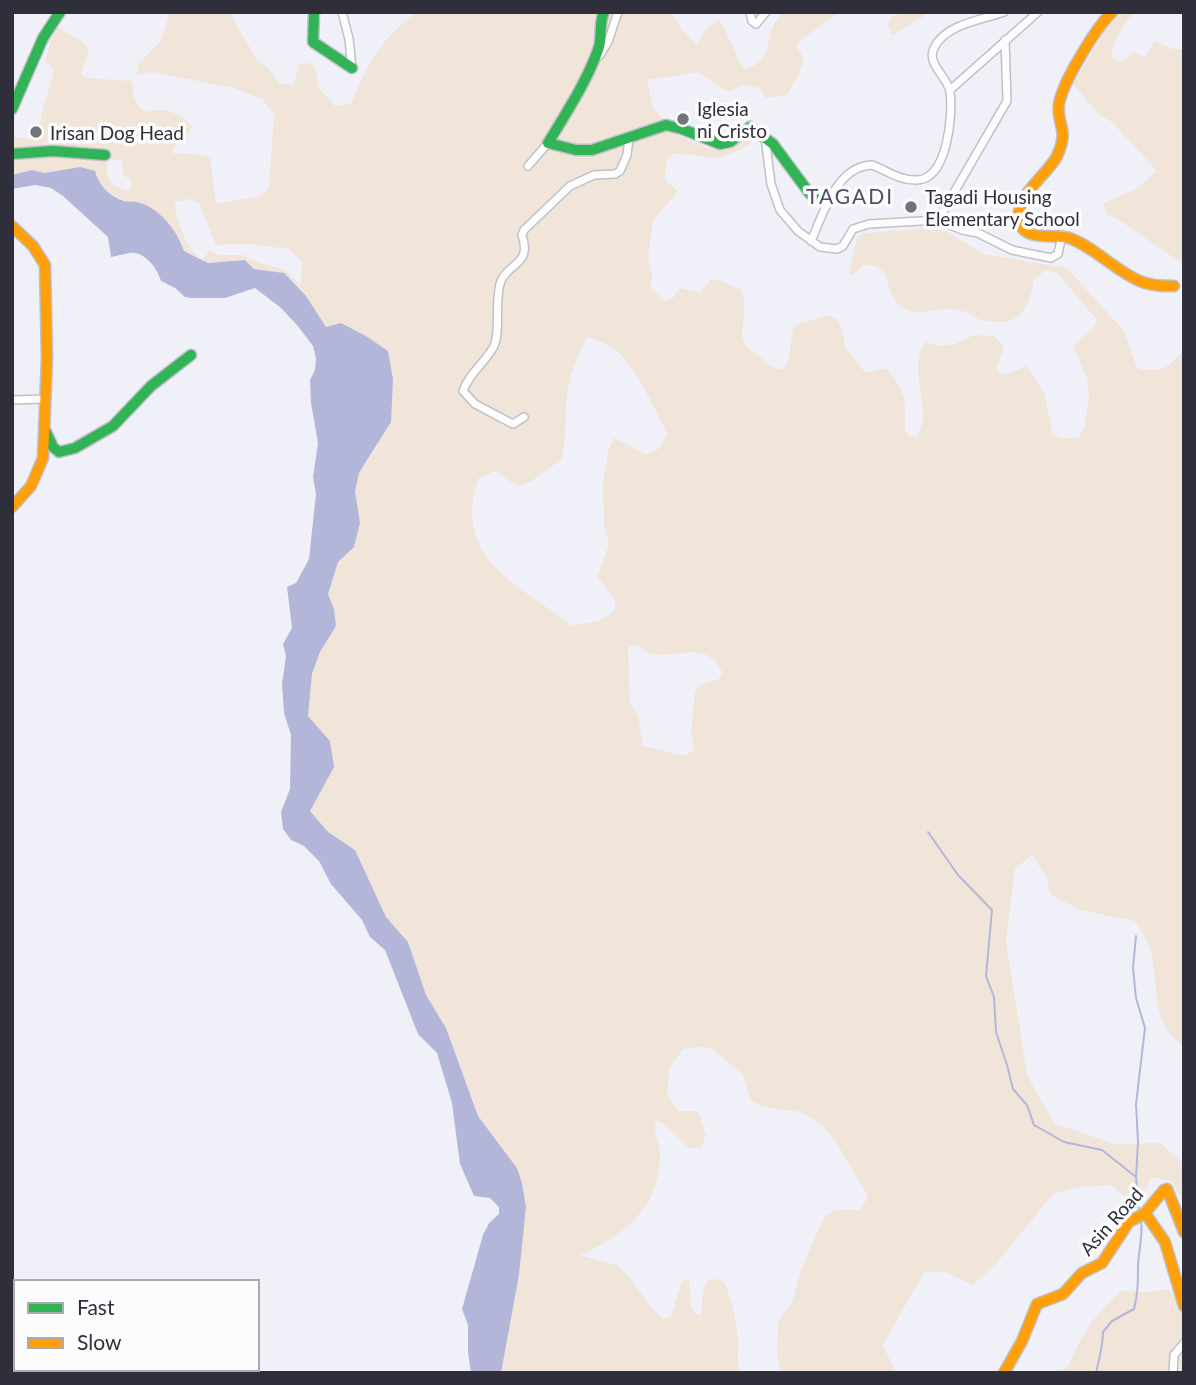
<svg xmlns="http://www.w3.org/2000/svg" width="1196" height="1385" font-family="Lato,sans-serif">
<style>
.green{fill:#f1e5d9;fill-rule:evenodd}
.water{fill:#b4b6d9}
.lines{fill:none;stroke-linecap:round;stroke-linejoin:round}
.stream{stroke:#b4b6d9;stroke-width:2}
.street-casing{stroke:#c0c0c9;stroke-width:10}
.fast-casing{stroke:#c0c0c9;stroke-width:13}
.slow-casing{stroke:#c0c0c9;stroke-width:13}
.street{stroke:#fdfdfe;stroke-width:7}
.fast{stroke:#30b455;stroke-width:10}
.slow{stroke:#ff9f0a;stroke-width:10}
.poi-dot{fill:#73737d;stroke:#fcfcfc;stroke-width:2.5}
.labels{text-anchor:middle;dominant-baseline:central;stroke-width:7;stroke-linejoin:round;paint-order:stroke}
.poi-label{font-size:19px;fill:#2f2f3b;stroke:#fcfcfc;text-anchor:start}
.street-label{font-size:19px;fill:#2f2f3b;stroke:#fcfcfc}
.neighbourhood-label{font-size:21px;letter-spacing:2px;fill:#4d4d68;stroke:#fcfcfc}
</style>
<rect width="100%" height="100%" fill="#f0f1f8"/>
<!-- green -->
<path class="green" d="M170 12H229L257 60 269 69 280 84 294 85 299 64 308 63 315 66 319 88 335 106 352 103C364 67 385 33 418 12H670L682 30 697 45 704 31 719 19C729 35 734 53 744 69 779 60 760 30 785 12H839L799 41 797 47 804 59 801 69 787 95 766 98 760 88 744 85 728 92 698 72 647 80 653 107 673 133 705 147 727 145 747 133 751 138 750 144C740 151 720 159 707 158 696 156 685 153 673 154L666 161 665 180 678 191 653 221 648 256 652 276 650 288 666 302 672 299 680 288 700 293 710 280H719L741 290C750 309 738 331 744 343 748 349 756 354 761 358 769 365 773 369 784 369L789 357 793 328 799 323C809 323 816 317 825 316 845 314 841 338 847 349 852 357 859 363 864 371L872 372 886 368C906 391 906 401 905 431L911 437 918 436C919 431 922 425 923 420 925 394 909 365 926 342L940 346 955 344 974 335 994 336 1004 346 997 368 998 372 1006 374 1027 366 1044 393 1053 435 1064 438H1078L1084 429 1089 396 1087 378 1073 346 1095 326 1096 319 1058 274 1046 270 1034 279C1029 314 1017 328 981 320 975 319 972 314 967 312 962 311 955 310 951 309 934 307 920 318 903 308 881 294 896 264 864 265L852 276 849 271 857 238 864 233 931 228 948 232 983 254 1067 268 1124 331 1137 368C1161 374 1168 368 1184 350V1046C1148 1027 1160 976 1149 946 1145 937 1140 929 1135 921L1081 910 1058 899 1049 892 1047 878 1032 855 1015 869 1006 941 1027 1075 1054 1123 1114 1144 1160 1143 1184 1164V1209L1181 1197 1171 1181 1153 1177 1149 1181 1147 1190 1126 1198 1111 1185 1077 1187 1053 1194 995 1265 973 1285 945 1272H924L883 1345 894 1369 899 1373H781L777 1353 778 1321 792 1303 800 1272 824 1217 835 1210H860L868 1197 835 1140 821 1125 801 1112 763 1107 750 1100 743 1075 712 1049 702 1047 683 1049 670 1067 667 1094 678 1111H698L706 1135 701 1148H689L666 1126 656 1120C653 1134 657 1134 659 1146 661 1152 660 1161 659 1168 656 1211 616 1240 580 1255L618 1266 632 1280 647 1302 663 1319 671 1316 682 1281 689 1278 691 1307 694 1313 701 1315 703 1292 708 1280 717 1279 725 1283C731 1302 737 1319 738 1339 739 1351 736 1361 740 1373H501L519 1275 526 1207 522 1183 517 1168 478 1116 446 1028 426 995 408 942 386 917 355 850 328 832 310 811 320 791 330 741 308 716 312 675 320 652 336 626 334 609 328 594 338 562 354 547 360 524 355 491 359 473 377 447 388 351 366 336 342 323 326 327 306 296 284 274 254 269 244 260 208 263 203 260 209 251 218 255H243L252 260 284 270 301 285 302 262 288 249 247 244 216 245 199 203 190 199 175 202 177 218 187 244 199 258 184 251 181 240 142 203 123 200 103 189 97 180 80 167 45 173 32 170 12 175V136L31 140 40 133C38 115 51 89 54 69L45 62 52 37 58 27 84 43 89 49 81 75 87 78 132 81C134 95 133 103 146 112 164 107 179 112 192 126 187 137 185 141 175 146L172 153 194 154 210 158 216 204 262 195 269 187 274 115 263 100 234 88 152 72 137 75 138 65 161 40ZM107 159 122 160 123 174 132 182 130 191C108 185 106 181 107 159ZM587 337C595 340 605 343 613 348 631 360 658 413 667 434L660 448 646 454 614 438 609 448 603 484 604 523 609 545 597 576 615 600V611L600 620 572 626C520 585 452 560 478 479L495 471 517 486 530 482 561 460C567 437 565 416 567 394 569 375 578 354 587 337ZM638 645C642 648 647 653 652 654 677 659 707 639 722 672L719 679 700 685 695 691 691 733 695 750 684 756 643 746 638 715 630 703 628 647Z
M914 12H930L892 36 888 24 892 16Z
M1116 12H1134C1122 27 1113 37 1112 57L1118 62 1124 61 1134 51 1145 58 1155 41 1173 49H1184V265L1122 222 1107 214 1103 203 1135 190 1157 171 1112 122 1099 115 1073 84Z
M1166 1289 1184 1302V1373H1048L1066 1369C1073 1358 1077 1345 1084 1334 1094 1317 1107 1305 1120 1291L1152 1292Z"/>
<!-- water -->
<path class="water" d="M80 167 95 171C99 186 109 196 124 201 129 202 136 201 141 203 161 210 178 232 184 251L208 263 245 260 254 269 284 273 306 296 326 327 341 323 366 336 388 351 393 379 391 422 359 473 355 491 360 523 354 547 338 562 328 594 334 609 336 626 320 652 312 674 308 716 330 741 334 767 310 811 328 832 355 850 386 917 408 942 426 995 446 1028 478 1116 517 1168 522 1183 526 1207 519 1275 501 1373H471L468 1352V1325L462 1309 483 1235 489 1223 499 1214V1207L490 1198 474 1196 460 1164 452 1103 437 1053 418 1034 385 950 370 937 362 920 331 884 319 861 304 846 291 840 283 829 281 812 290 789 291 735 284 713 282 684 286 656 283 644 292 628 287 587 296 583 309 559 316 494 313 477 318 443 311 403 310 380 315 370 316 358 313 346 297 325 281 308 255 288 225 298H192L185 297 175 288 161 281C157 268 145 251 129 253 123 254 118 256 111 257L108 237 63 196 51 188 35 185 12 189V175L32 170 45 173Z"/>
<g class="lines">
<!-- stream -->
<path class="stream" d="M928 832 958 875 992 910 986 976 994 997 996 1032 1007 1065 1013 1089 1027 1105 1034 1125 1064 1142 1102 1150 1136 1177 1139 1211
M1136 936 1133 968 1136 998 1145 1028 1136 1104 1138 1142 1136 1177
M1096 1373C1099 1359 1103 1346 1103 1332L1112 1321 1134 1309C1138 1294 1138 1281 1138 1265 1139 1249 1143 1235 1141 1220"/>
<defs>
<path id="street" d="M342 12 349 39 352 68
M750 12 752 21 756 24 766 12
M600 55 608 42 618 12
M950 90 1038 12
M765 137 771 184 780 210 798 231 820 247 837 249 843 246 853 229 869 224 938 220 962 230 978 233 1012 250 1051 258 1058 254 1062 235
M528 166 548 143
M938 220 1007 101 1005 40
M811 241C823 215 836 166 872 165 886 170 900 181 917 180 948 179 953 114 950 92 948 77 926 64 934 48 945 24 982 20 1004 12
M12 400 46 399
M524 417 513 424 475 404 463 391C469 373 486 362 494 346 501 332 494 299 501 281 509 262 532 265 522 235L524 230 570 186 594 175 615 174 620 171 627 155 629 138
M1173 1373 1174 1355 1184 1343"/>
<path id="fast" d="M314 12 313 42 352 68
M604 12C598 25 603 38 598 50 586 83 566 113 548 143L576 150H592L666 125 682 129 720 144 730 142 750 127 773 144 810 194 830 198
M12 109 43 38 60 12
M12 154 53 151 105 155
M46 432 53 447 59 452 75 448 113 426 151 386 191 355"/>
<path id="slow" d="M1112 12C1096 28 1063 81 1059 104 1056 125 1070 128 1057 156 1047 176 1011 198 1020 224 1027 242 1054 233 1069 238 1095 247 1116 272 1142 282 1152 286 1163 286 1174 286
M12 226 33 246 45 265 47 358 43 458 31 486 12 507
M1145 1213 1165 1242 1184 1306
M1004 1373 1022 1341 1037 1304 1063 1294 1082 1273 1102 1263 1129 1222 1145 1213 1164 1190 1167 1189 1184 1232"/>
</defs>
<!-- street casing -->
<use href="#street" class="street-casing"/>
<!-- fast casing -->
<use href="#fast" class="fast-casing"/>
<!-- slow casing -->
<use href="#slow" class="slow-casing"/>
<!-- street -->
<use href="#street" class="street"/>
<!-- fast -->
<use href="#fast" class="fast"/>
<!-- slow -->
<use href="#slow" class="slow"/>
</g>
<!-- markers -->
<g class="poi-dot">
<circle cx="683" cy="119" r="7"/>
<circle cx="36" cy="132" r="7"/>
<circle cx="911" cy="207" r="7"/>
</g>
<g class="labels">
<!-- poi labels -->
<g class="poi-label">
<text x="697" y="108">Iglesia<tspan x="697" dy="22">ni Cristo</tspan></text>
<text x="50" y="132">Irisan Dog Head</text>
<text x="925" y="196">Tagadi Housing<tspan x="925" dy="22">Elementary School</tspan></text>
</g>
<!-- street labels -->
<g class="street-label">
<text transform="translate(1111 1221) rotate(-48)">Asin Road</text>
</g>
<!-- neighbourhood labels -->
<g class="neighbourhood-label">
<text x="850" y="195">TAGADI</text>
</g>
</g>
<!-- border -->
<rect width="1196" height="1385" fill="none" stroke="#2f2f3b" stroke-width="28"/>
<!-- legend -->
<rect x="14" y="1280" width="245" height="91" fill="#fcfcfc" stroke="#aaaaaf" stroke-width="2"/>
<rect x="28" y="1303" width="35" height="10" fill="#30b455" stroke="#aaaaaf" stroke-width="2"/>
<text x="77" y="1315" font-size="21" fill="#2f2f3b">Fast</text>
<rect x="28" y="1338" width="35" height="10" fill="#ff9f0a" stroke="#aaaaaf" stroke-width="2"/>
<text x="77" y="1350" font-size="21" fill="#2f2f3b">Slow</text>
</svg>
